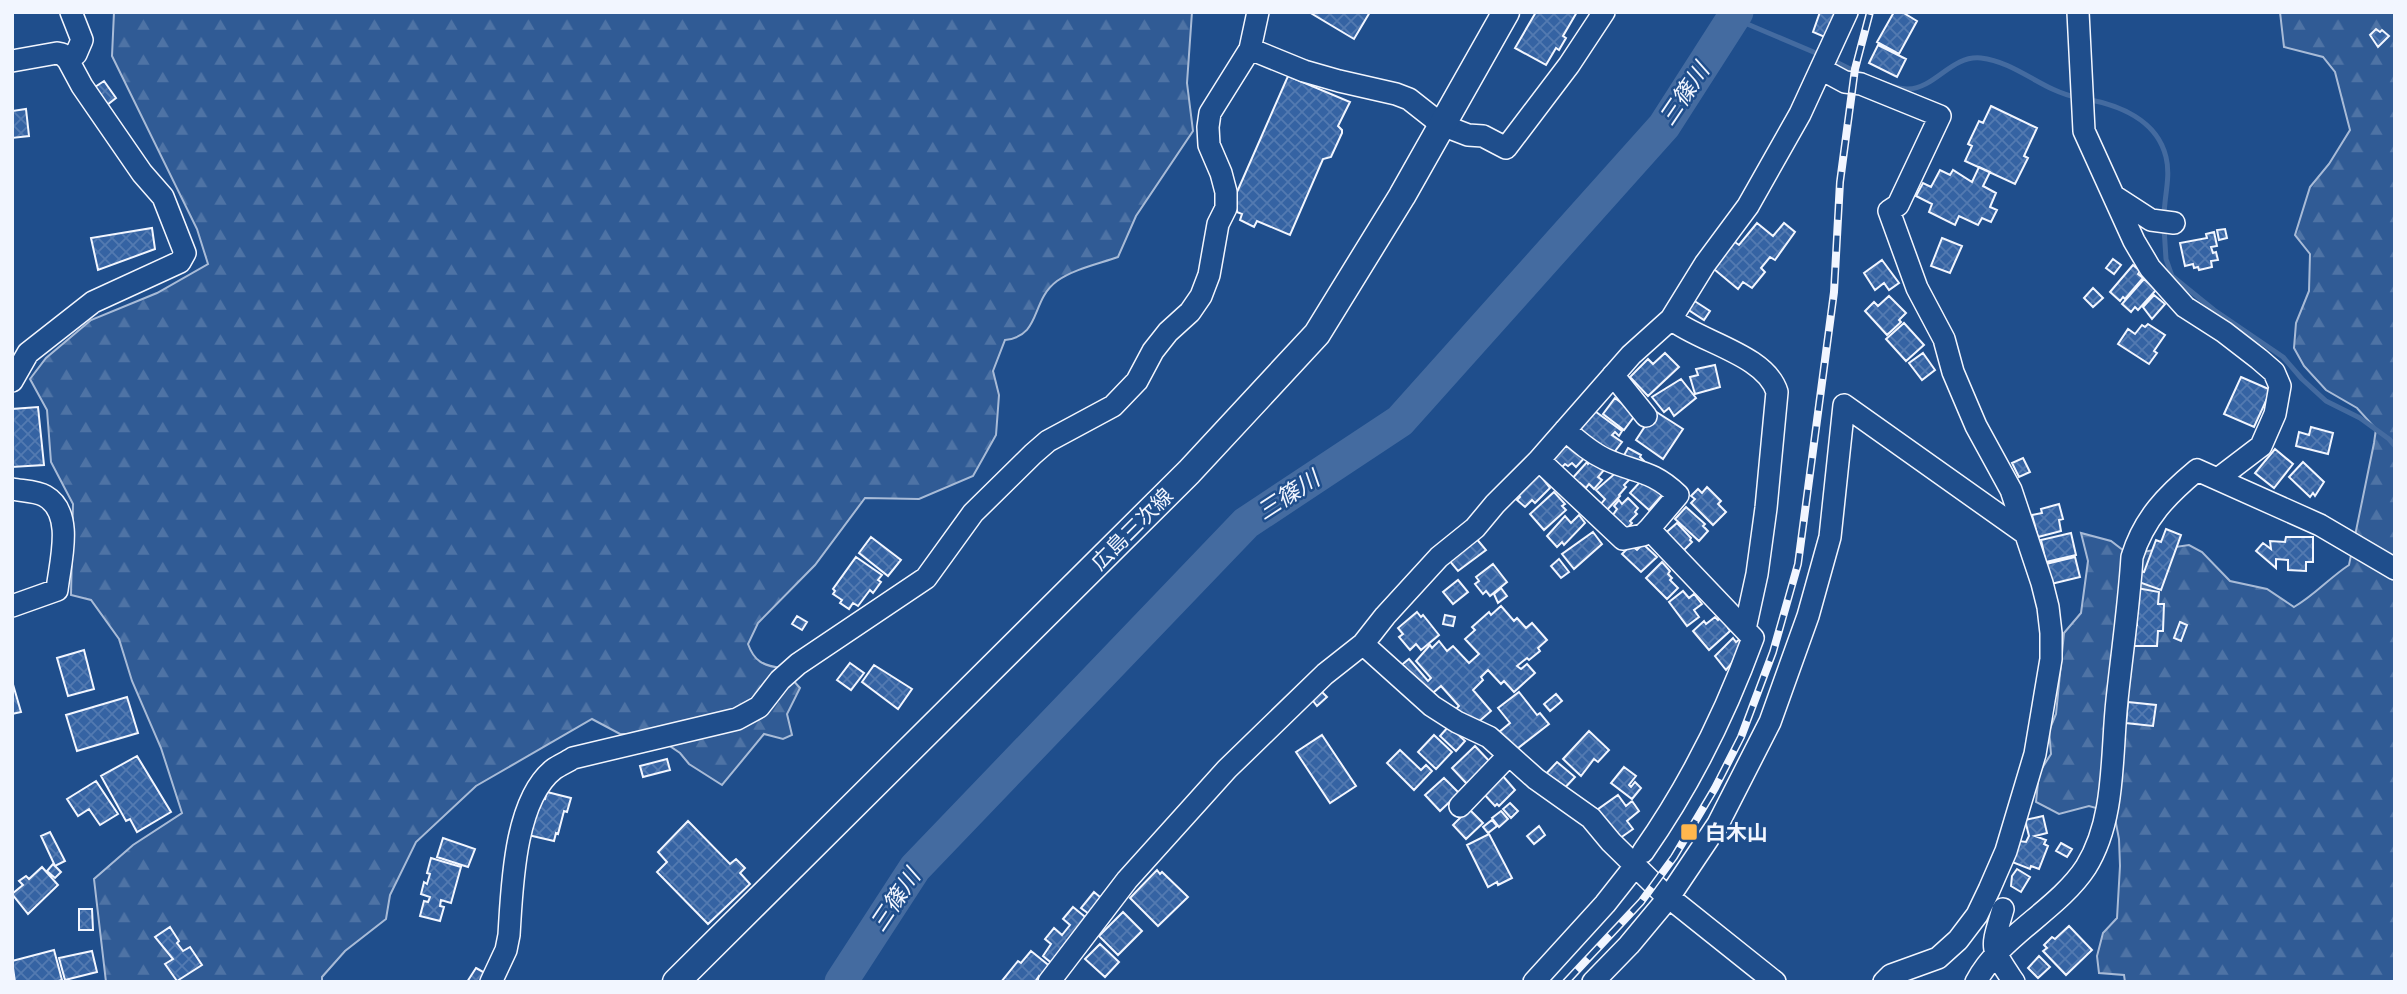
<svg xmlns="http://www.w3.org/2000/svg" width="2407" height="994" font-family="Cabin,'Noto Sans JP',sans-serif">
<style>
.forest{fill:url(#forest-firs);stroke:#a8bbd7;stroke-width:2}
.lines{fill:none;stroke-linecap:round;stroke-linejoin:round}
.stream{stroke:#446ba0;stroke-width:5}
.river{stroke:#446ba0;stroke-width:33}
.building{fill:url(#building-cross-hatch);stroke:#f2f6ff;stroke-width:2}
.minor-casing{stroke:#f2f6ff;stroke-width:24}
.major-casing{stroke:#f2f6ff;stroke-width:29}
.minor{stroke:#1f4e8c;stroke-width:21}
.major{stroke:#1f4e8c;stroke-width:26}
.rail-casing{stroke:#f2f6ff;stroke-width:8}
.rail{stroke:#1f4e8c;stroke-width:5;stroke-dasharray:16;stroke-linecap:butt}
.poi-dot{fill:#ffb74d;stroke:#1f4e8c;stroke-width:2.5}
.labels{text-anchor:middle;dominant-baseline:central;stroke-width:5;stroke-linejoin:round;paint-order:stroke}
.street-label{font-size:21px;fill:#f2f6ff;stroke:#1f4e8c}
.poi-label{font-size:21px;font-weight:bold;fill:#f2f6ff;stroke:#1f4e8c;text-anchor:start}
.water-label{font-size:23px;font-style:italic;fill:#f2f6ff;stroke:#1f4e8c}
</style>
<defs>
<pattern id="forest-firs" width="22" height="20" patternUnits="userSpaceOnUse" patternTransform="scale(1.75)"><rect width="22" height="20" fill="#305b95"/><path d="M5 1l3.5 6h-7zM16 11l3.5 6h-7z" fill="#4e73a5"/></pattern>
<pattern id="building-cross-hatch" width="8" height="8" patternUnits="userSpaceOnUse" patternTransform="scale(1.75)"><rect width="8" height="8" fill="#3563a3"/><path d="M0 0l8 8M0 8l8-8" fill="none" stroke="#537ab1"/></pattern>
</defs>
<rect width="100%" height="100%" fill="#1f4e8c"/>
<!-- forest -->
<path class="forest" d="M114 12H1192L1187 83 1193 131 1136 216 1118 257C1098 264 1074 269 1057 281 1030 301 1042 336 1005 340L993 371 999 395 996 435 973 476 919 499 865 498 815 565 758 623 748 644C754 661 763 666 782 668L800 688 787 714 792 735 783 739 764 734 722 785 689 764 680 753 652 734H620L592 719 476 786 416 842 390 895 386 919 345 951 322 977V982H106L94 879 133 845 182 813 161 748 132 681 119 639 91 600 71 595 73 504 51 462 47 410 30 379 46 358 91 320 157 293 208 264 197 229 112 56Z
M2280 12H2395V982H2125L2124 975 2099 973 2097 956 2103 933 2117 918 2120 866 2119 839 2114 813 2089 806 2059 814 2036 802 2039 773 2051 754 2049 731 2056 714 2064 633 2081 613 2088 561 2081 533 2111 541 2128 554 2189 545 2202 552 2230 581 2267 589 2294 607C2315 595 2329 578 2349 565L2374 443 2376 429 2357 408 2326 390 2304 366 2294 348 2296 323 2309 291 2310 254 2295 235 2310 187 2329 164 2350 130 2335 72 2323 57 2284 47Z"/>
<g class="lines">
<!-- stream -->
<path class="stream" d="M1733 18 1823 56
M1832 60C1847 68 1893 90 1908 89 1936 88 1951 55 1981 58 2016 62 2043 91 2076 97
M2086 99C2119 105 2157 120 2166 157 2171 177 2164 197 2164 217
M2164 227 2166 259 2172 276 2214 310 2283 357 2302 379 2326 401 2360 418 2389 439 2395 446"/>
<!-- river -->
<path class="river" d="M841 982 915 868 1246 523 1400 421 1664 126 1737 12"/>
</g>
<!-- building -->
<path class="building" d="M1309 12H1370L1354 39Z
M1536 12H1577L1563 36 1566 38 1559 50 1556 48 1546 65 1515 48Z
M1820 12H1839L1827 38 1813 32Z
M1894 12H1902L1917 21 1899 54 1877 42Z
M2376 29 2380 32 2382 30 2389 36 2378 47 2370 35Z
M1878 45 1906 59 1897 77 1869 63Z
M1288 76 1350 102 1338 126 1342 130V133L1331 157 1323 159 1290 235 1257 221 1254 227 1240 220 1242 214 1237 212V192Z
M104 81 116 98 107 105 95 87Z
M1991 106 2037 128 2024 156 2028 158 2015 184 1965 161 1972 146 1968 144 1979 121 1983 123Z
M26 109 29 136 12 138V111Z
M1979 167 1990 172 1983 186 1996 193 1990 207 1997 210 1991 222 1982 218 1978 225 1959 216 1955 225 1929 212 1932 204 1916 196 1923 183 1931 187 1940 170 1950 175 1953 170 1972 182Z
M1757 223 1773 236 1784 223 1795 232 1775 260 1770 257 1761 268 1765 272 1752 288 1743 282 1738 289 1709 265 1732 240 1739 245Z
M152 228 155 249 98 270 91 238Z
M2225 229 2227 238 2219 240 2217 230Z
M2214 232 2217 246 2211 247 2213 253 2216 252 2218 260 2211 261 2212 267 2199 270 2198 267 2194 268 2193 264 2185 266 2180 243 2207 238 2206 234Z
M1942 238 1962 246 1950 273 1931 266Z
M2113 259 2121 265 2114 274 2106 268Z
M1882 260 1899 283 1889 290 1884 283 1875 290 1864 273Z
M2133 265 2140 271 2138 274 2143 278 2125 299 2123 297 2120 301 2110 292Z
M2144 279 2156 290 2138 310 2135 307 2131 312 2122 304Z
M2093 288 2103 298 2093 307 2084 298Z
M2154 295 2165 304 2152 319 2143 307Z
M1889 296 1906 313 1899 320 1901 322 1887 335 1865 311 1874 302 1878 306Z
M1693 300 1710 311 1704 320 1687 309Z
M1904 323 1924 345 1906 361 1886 339Z
M2148 324 2165 335 2154 351 2157 353 2149 364 2118 344 2128 329 2135 334 2142 325 2145 327Z
M1665 353 1679 367 1648 396 1630 377 1648 359 1653 364Z
M1923 353 1935 370 1922 380 1909 363Z
M1715 365 1720 387 1695 394 1690 377 1698 375 1696 369Z
M2241 377 2271 390 2254 427 2224 414Z
M1681 379 1696 398 1674 416 1669 408 1664 412 1652 397Z
M1615 398 1636 414 1624 430 1603 414Z
M38 407 44 465 12 467V409Z
M1592 409 1622 431 1619 436 1615 432 1612 435 1622 442 1609 459 1574 433Z
M1655 411 1683 429 1663 459 1636 440Z
M2311 427 2333 433 2328 454 2296 446 2299 432 2309 435Z
M1570 440 1587 455 1576 467 1572 463 1568 466 1565 464 1562 467 1550 456Z
M1628 448 1641 455 1640 457 1646 463 1622 459Z
M2275 449 2293 464 2274 488 2255 473Z
M1595 456 1604 470 1598 477 1602 480 1594 489 1589 484 1586 488 1580 483 1577 487 1570 481 1587 462 1588 464Z
M2023 458 2030 472 2019 477 2012 463Z
M2303 462 2324 482 2315 496 2313 493 2310 497 2289 477Z
M1619 470 1629 480 1624 485 1626 487 1619 495 1620 496 1607 510 1601 504 1605 499 1596 490Z
M1538 473 1550 488 1535 503 1532 500 1525 507 1517 500 1520 497 1515 492Z
M1645 481 1664 493 1649 510 1630 493 1640 482 1642 484Z
M1707 487 1721 501 1718 504 1726 512 1713 525 1691 503 1695 499 1691 496 1698 489 1702 493Z
M1554 492 1565 504 1562 506 1566 510 1544 530 1530 514Z
M1628 498 1638 508 1635 512 1637 514 1630 521 1632 523 1626 530 1610 519 1617 509 1614 506 1619 500 1622 504Z
M2059 504 2063 519 2059 520 2061 531 2038 537 2032 515 2042 513 2041 509Z
M1686 507 1705 524 1703 526 1708 531 1699 541 1675 519Z
M1579 515 1585 523 1564 545 1562 542 1557 547 1547 536 1565 516 1571 523Z
M1677 523 1691 538 1690 540 1692 542 1682 552 1661 537Z
M2166 529 2181 535 2161 590 2136 581 2140 571 2144 572 2156 540 2161 542Z
M1593 532 1602 544 1574 569 1562 554Z
M2071 533 2076 555 2046 562 2041 540Z
M871 537 901 560 888 576 859 553Z
M1475 537 1486 550 1458 571 1448 559Z
M2286 537H2313V562H2306V571L2288 570V560L2276 559V568L2256 551 2263 543 2271 549 2270 541 2285 542Z
M1643 544 1657 557 1641 572 1622 554 1631 545 1637 550Z
M856 557 882 575 878 580 881 582 873 593 870 590 858 606 853 603 849 609 840 603 842 600 833 594 835 591 833 589Z
M2075 557 2080 577 2051 584 2046 564Z
M1559 559 1569 572 1561 578 1551 566Z
M1662 562 1670 571 1668 574 1672 578 1670 580 1678 588 1667 599 1646 578Z
M1493 564 1507 582 1490 596 1486 591 1483 594 1475 584 1479 581 1476 577Z
M1458 580 1468 592 1453 604 1443 592Z
M1501 588 1507 596 1498 603 1494 594Z
M2137 588 2159 592 2158 604H2164L2163 631H2158L2157 646H2133V625H2137Z
M1683 591 1689 598 1694 594 1702 604 1694 610 1699 617 1687 626 1669 602Z
M1501 606 1514 621 1517 618 1526 628 1532 623 1547 640 1538 648 1540 651 1529 660 1527 658 1517 666 1521 669 1527 664 1535 673 1514 692 1504 681 1501 684 1488 670 1481 677 1483 680 1473 690 1491 711 1476 724 1454 711 1459 706 1441 686 1427 698 1399 667 1409 659 1428 681 1431 678 1416 661 1430 645 1432 648 1439 641 1447 651 1453 646 1469 663 1479 654 1465 639 1475 630 1472 627 1489 612 1491 615Z
M1417 612 1421 617 1423 615 1439 635 1421 650 1416 644 1410 650 1399 637 1403 634 1398 628Z
M1445 615 1455 617 1453 626 1443 624Z
M797 616 807 622 802 630 792 624Z
M1722 616 1730 626 1728 628 1730 631 1709 650 1693 631 1704 621 1706 624 1715 617 1718 620Z
M2180 622 2187 625 2181 641 2174 638Z
M1733 638 1736 642 1740 639 1746 647 1726 670 1715 656Z
M84 650 94 689 68 696 57 658Z
M850 663 864 673 851 690 837 680Z
M874 665 912 689 898 709 862 682Z
M12 681 21 712 12 714Z
M1319 689 1327 697 1317 706 1310 697Z
M1519 692 1537 715 1540 713 1549 724 1513 752 1498 733 1510 723 1498 708Z
M1556 694 1562 701 1550 711 1544 704Z
M127 697 138 733 77 751 66 715Z
M2128 702 2156 705 2153 726 2126 723Z
M1449 726 1465 741 1456 751 1440 736Z
M1589 731 1609 750 1598 762 1594 759 1581 776 1563 759Z
M1322 735 1356 786 1330 803 1296 752Z
M1434 735 1452 752 1436 769 1418 752Z
M1475 746 1492 764 1468 785 1452 768Z
M1400 750 1421 770 1426 765 1432 771 1414 790 1387 763Z
M137 756 171 812 137 832 130 819 126 821 101 776Z
M667 759 670 770 643 777 640 766Z
M1557 762 1575 777 1560 793 1543 777Z
M1624 767 1636 776 1629 785 1631 787 1635 782 1641 788 1632 799 1611 783Z
M1502 775 1515 790 1499 806 1497 804 1495 806 1483 793Z
M1444 778 1459 793 1440 811 1425 795Z
M96 781 118 814 100 825 89 809 78 816 67 799Z
M547 792 571 798 567 812 564 811 558 834 556 833 554 841 528 835 535 808 539 809 542 798 545 799Z
M1618 795 1626 806 1632 801 1639 811 1627 821 1633 829 1616 841 1594 812Z
M1510 803 1518 811 1511 818 1503 809Z
M1469 809 1483 823 1466 839 1453 825Z
M1501 811 1508 819 1499 827 1492 818Z
M2043 816 2047 833 2035 836 2046 840 2044 844 2048 846 2039 869 2031 866 2030 869 2012 862 2019 841 2026 842 2029 836 2025 820Z
M1492 820 1497 826 1488 833 1483 827Z
M688 821 730 864 736 859 745 868 740 873 750 884 708 924 657 872 667 862 658 852Z
M1539 826 1545 835 1534 844 1527 836Z
M50 832 65 861 55 866 41 836Z
M1489 834 1512 878 1498 885 1497 882 1488 887 1467 845Z
M443 838 475 849 468 867 437 857Z
M2061 843 2072 849 2067 857 2056 851Z
M431 858 461 867 451 903 441 900 440 906 444 907 440 921 420 916 424 901 428 902 430 897 421 894 424 882 427 884 430 874 427 873Z
M53 864 61 872 55 878 47 871Z
M42 867 58 885 28 914 12 894 23 885 19 881 26 876 29 879Z
M2017 869 2030 877 2021 892 2011 886 2012 876Z
M1157 870 1160 874 1162 872 1188 897 1158 926 1130 898Z
M1094 892 1106 902 1093 917 1081 908Z
M1073 907 1090 921 1054 965 1043 956 1051 944 1045 939 1054 928 1062 935 1070 925 1063 919Z
M79 909H92L93 930H79Z
M1123 912 1142 931 1118 955 1099 936Z
M2069 926 2092 950 2066 975 2043 951 2047 948 2044 945 2052 937 2055 939Z
M170 927 179 941 177 943 183 951 190 947 202 965 177 981 165 964 173 959 155 937Z
M1100 944 1119 962 1105 977 1085 959Z
M54 950 62 980 54 982H15L12 961Z
M92 951 97 972 65 980 59 958Z
M1031 951 1052 968 1043 979 1039 976 1035 982H1001L1018 961 1021 963Z
M2039 956 2050 967 2038 978 2028 968Z
M476 968 487 974 482 982H467Z"/>
<g class="lines">
<defs>
<path id="minor" d="M2078 12 2084 131 2134 241 2150 268 2185 307 2224 332 2259 359 2274 372 2280 386 2275 414 2261 446 2219 478
M1250 49 1304 71 1339 81 1396 94 1409 99 1442 125 1468 135 1483 136 1506 148 1569 65 1604 12
M68 60 76 54 82 40 71 12
M12 61 57 53 62 54 68 60 82 86 142 173 163 197 185 253 180 262 93 302 28 353 12 381
M1821 69 1845 82 1861 84 1940 116 1898 205 1889 211 1917 288 1944 339 1953 372 1976 426 2011 490 2042 583 2048 607 2051 633V659L2035 754 2006 851 1989 890 1977 915 1958 940 1938 958 1891 975 1884 982
M2114 196 2151 220 2174 223
M1671 319C1700 342 1766 355 1777 392L1766 508 1757 574 1745 629
M1613 375 1646 416
M1565 430C1578 441 1590 452 1605 459 1635 473 1651 469 1678 495L1649 529
M1539 460 1623 539 1643 535 1649 529 1753 638C1725 715 1690 785 1643 852
M12 489C22 491 37 491 45 496 75 513 60 562 57 590L12 606
M1363 644 1432 706 1457 722 1489 737 1536 779 1591 818 1611 842 1661 891 1775 982
M1460 806 1508 756
M2003 909C1991 951 1989 945 2014 982
M491 982 506 950 509 935C512 888 514 800 554 769 560 765 567 762 573 758L737 719 759 707 780 680 798 664 926 578 973 513 1033 454 1048 441 1113 406 1137 381 1153 351 1168 332 1190 312 1201 296 1209 275 1218 224 1226 208V192L1221 173 1209 145 1208 127 1210 113 1250 49 1258 12
M1049 982 1127 880 1227 769 1325 674 1363 644 1385 616 1439 557 1475 528 1495 504 1539 460 1631 355 1671 319 1705 264 1748 206 1800 114 1847 12
M1534 982 1605 904 1635 866
M1593 982 1629 945 1669 897 1718 824 1770 722 1808 616 1830 537 1844 405 2023 532
M1976 982C2000 936 2058 910 2086 867 2116 819 2111 755 2117 700 2122 653 2129 605 2132 557 2144 518 2167 495 2197 470L2320 525 2395 569"/>
<path id="major" d="M676 982 1189 472 1317 334 1402 196 1506 12"/>
</defs>
<!-- minor casing -->
<use href="#minor" class="minor-casing"/>
<!-- major casing -->
<use href="#major" class="major-casing"/>
<!-- minor -->
<use href="#minor" class="minor"/>
<!-- major -->
<use href="#major" class="major"/>
<defs>
<path id="rail" d="M1566 982 1641 902 1674 857 1715 788 1741 737 1773 652 1798 564 1834 292 1840 182 1855 69 1870 12"/>
</defs>
<!-- rail casing -->
<use href="#rail" class="rail-casing"/>
<!-- rail -->
<use href="#rail" class="rail"/>
</g>
<!-- markers -->
<rect class="poi-dot" x="1680" y="823" width="18" height="18" rx="3.5"/>
<g class="labels">
<!-- street labels -->
<g class="street-label">
<text transform="translate(1132 529) rotate(-45)">広島三次線</text>
</g>
<!-- poi labels -->
<g class="poi-label">
<text x="1705" y="832">白木山</text>
</g>
<!-- water labels -->
<g class="water-label">
<text transform="translate(1684 94) rotate(-56)">三篠川</text>
<text transform="translate(1288 495) rotate(-33)">三篠川</text>
<text transform="translate(895 900) rotate(-56)">三篠川</text>
</g>
</g>
<!-- border -->
<rect width="2407" height="994" fill="none" stroke="#f2f6ff" stroke-width="28"/>
</svg>
